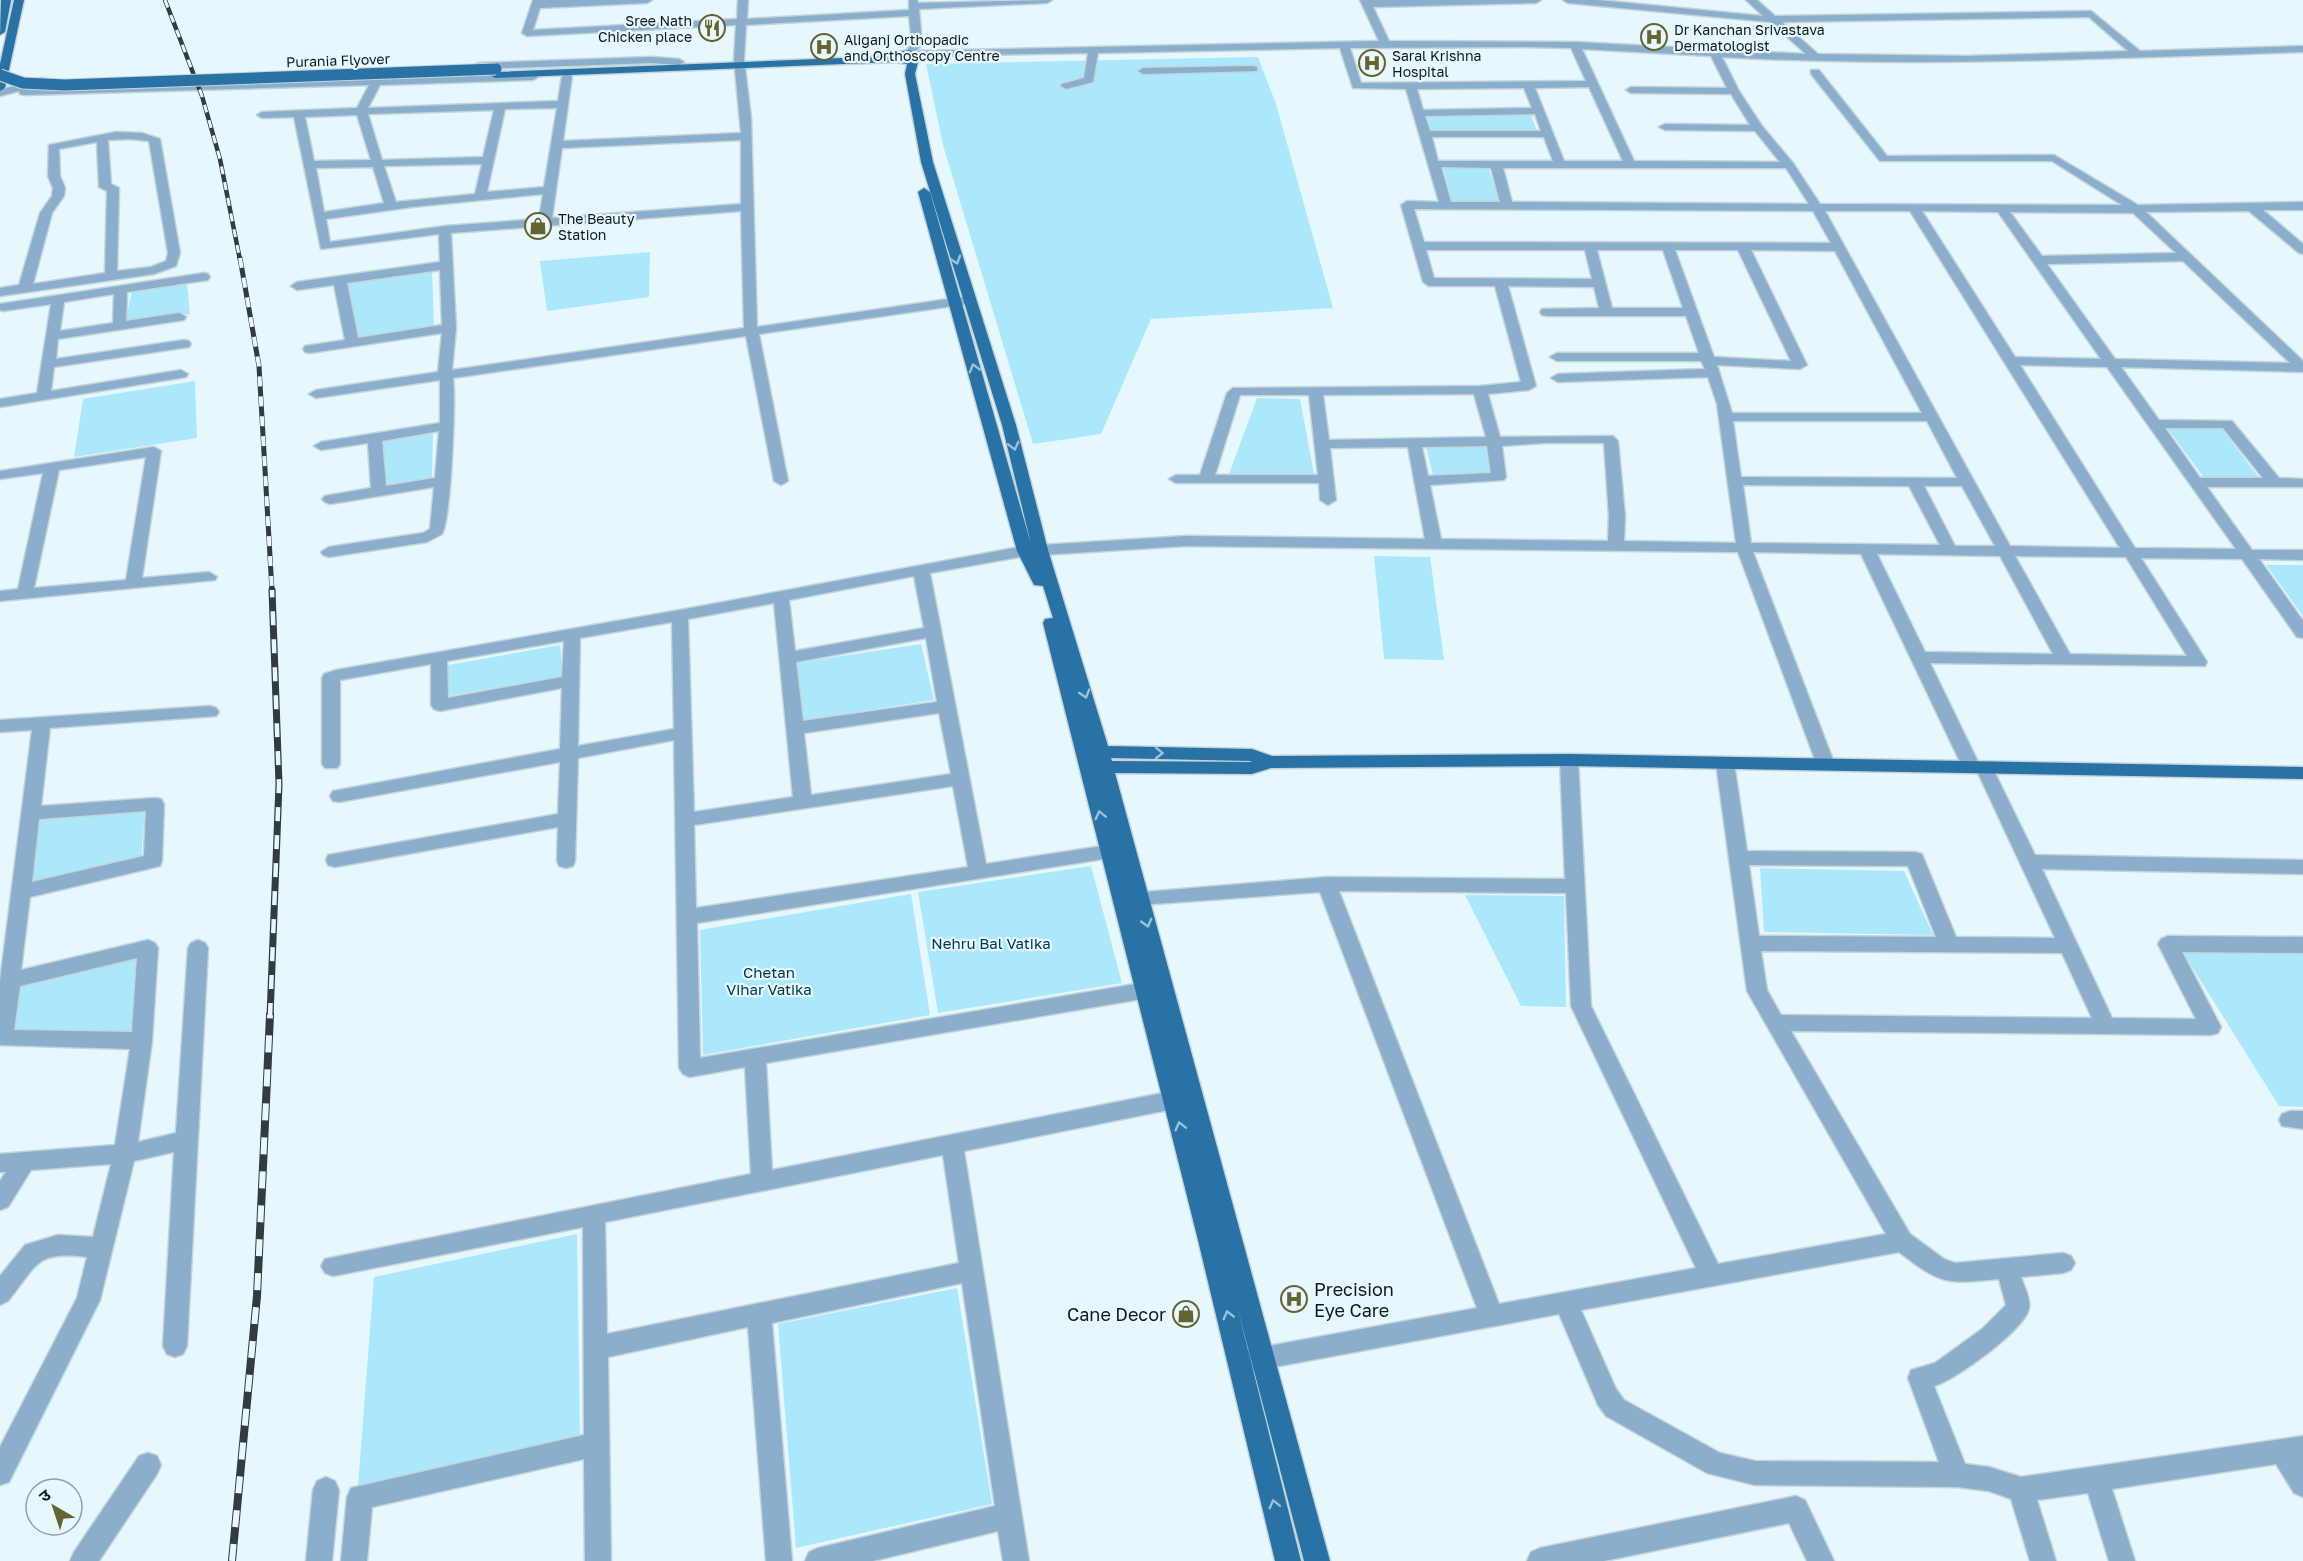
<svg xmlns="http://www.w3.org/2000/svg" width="2303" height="1561" font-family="'Golos Text','Noto Sans Devanagari',sans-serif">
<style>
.green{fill:#ace8fc}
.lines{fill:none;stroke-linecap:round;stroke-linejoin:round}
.minor-casing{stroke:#c4d4d9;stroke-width:3}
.major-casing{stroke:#c4d4d9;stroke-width:3}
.minor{fill:#8baecc;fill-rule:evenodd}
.major{fill:#2972a6;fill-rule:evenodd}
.rail-far3-casing{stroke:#323b3e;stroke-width:4.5}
.rail-far2-casing{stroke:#323b3e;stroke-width:5}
.rail-far1-casing{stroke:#323b3e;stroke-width:7}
.rail-casing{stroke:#323b3e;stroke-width:8}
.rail-far3{stroke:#e6f7fd;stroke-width:3;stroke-dasharray:8;stroke-linecap:butt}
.rail-far2{stroke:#e6f7fd;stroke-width:4;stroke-dasharray:10;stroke-linecap:butt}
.rail-far1{stroke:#e6f7fd;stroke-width:4.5;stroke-dasharray:14;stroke-linecap:butt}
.rail{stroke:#e6f7fd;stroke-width:6;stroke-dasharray:17;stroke-linecap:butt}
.major-bridge-casing{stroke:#c4d4d9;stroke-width:13;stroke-linecap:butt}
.major-bridge{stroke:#2972a6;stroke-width:11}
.oneway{stroke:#9ac2da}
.labels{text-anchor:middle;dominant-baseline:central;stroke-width:4.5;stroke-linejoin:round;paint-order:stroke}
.far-poi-label{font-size:14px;fill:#121a1c;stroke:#e6f7fd;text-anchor:start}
.far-street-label{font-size:14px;fill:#121a1c;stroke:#e6f7fd}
.park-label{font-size:15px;fill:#003847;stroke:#e6f7fd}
.near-poi-label{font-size:18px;fill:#121a1c;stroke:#e6f7fd;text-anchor:start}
</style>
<rect width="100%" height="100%" fill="#e6f7fd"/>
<!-- green -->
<path class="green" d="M1258 57 1276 104 1333 308 1151 319 1101 434 1033 444 943 145 926 64Z
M1426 115H1531L1537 131 1430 132Z
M1443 167H1488L1499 201H1452Z
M650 252 649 297 547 311 540 261Z
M432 270 434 326 359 338 347 282Z
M187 283 190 314 125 323 132 291Z
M195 381 197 438 74 457 83 399Z
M1257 398 1300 399 1314 474H1229Z
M2168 429H2222L2260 479H2205Z
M433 432 432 478 385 486 382 440Z
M1485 446 1493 474 1433 475 1426 447Z
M1374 556 1430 557 1444 660 1384 659Z
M2266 565H2303V616Z
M921 644 934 700 804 720 796 663Z
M560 645 563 676 448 696V665Z
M145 810 141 860 28 886 36 821Z
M1091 866 1122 983 938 1013 918 892Z
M1760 868 1904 871 1933 935 1764 932Z
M911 894 930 1015 703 1055 700 930Z
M1465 895 1564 896 1566 1007 1521 1006Z
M2182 951 2303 953V1107L2279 1106Z
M136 958 132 1032 14 1030 18 987Z
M577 1234 580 1436 358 1487 374 1277Z
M957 1288 992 1504 796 1548 778 1324Z"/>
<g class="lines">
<defs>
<path id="minor" d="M533 0H652L647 3 540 8 533 30 737 19 738 0H748L747 19 909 10V0H917L918 3 1052 0 1047 3 919 9 922 44 916 51 1379 41 1360 0H1541L1536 3 1373 7 1389 41 1575 42 1806 54 1770 22 1568 3 1563 0H1598L1763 16 1746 0H1757L1775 16 2091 11 2140 51 2303 46V52C2110 58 1915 68 1722 57L1739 91 1762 126 1793 163 1820 204 2122 205 2052 161H1880L1811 74V70H1819L1887 156 2054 155 2138 205 2303 202V210H2263L2303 244V254L2299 253 2249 211 2146 212 2303 361V372L2121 367 2159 420 2232 421 2279 478 2303 479V487H2207L2252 550H2303V560L2259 559 2303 621V638L2297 637 2242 559 2141 558 2207 662 2205 666 1930 663 1979 764 1991 765 2035 855 2303 860V874L2042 869 2112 1018 2196 1019 2158 944 2161 939 2168 936 2303 937V953L2182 952 2221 1027 2218 1033 2211 1035 1791 1031 1910 1234 1944 1259 1955 1263 2063 1253 2071 1256 2075 1263 2071 1270 2063 1273 2021 1277C2024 1286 2031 1299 2029 1308 2026 1329 1954 1381 1934 1386L1965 1464 1989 1467 2021 1477 2303 1436V1497L2294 1493 2276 1464 2112 1489 2135 1561H2109L2088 1493 2037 1500 2056 1561H2030L2011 1499 1989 1491 1957 1487 1755 1485 1707 1473 1606 1416 1598 1405 1559 1314 1252 1371 1243 1368 1240 1360 1243 1352 1252 1349 1477 1308 1320 892 1140 905 1133 903 1130 898 1133 893 1327 877 1565 879 1560 760 1563 756H1575L1578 760 1591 1006 1718 1264 1886 1234 1747 991 1716 763 1719 759H1731L1734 763 1747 851 1915 852 1922 854 1924 859 1956 937 2055 938 1978 773 1966 772 1963 768 1861 554 1753 552 1835 765 1832 769H1820L1817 765 1738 552 1186 546 1025 556 930 573 986 864 1109 845 1116 847 1118 852 1116 857 697 923 700 1058 1159 980 1166 982 1169 988 1166 994 1159 996 766 1063 772 1170 1173 1091 1181 1094 1184 1100 1181 1106 1173 1109 964 1151 1029 1561H1003L998 1531 873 1561H805L809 1552 818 1548 995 1506 962 1283 772 1323 792 1561H766L748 1327 608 1357 611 1561H585L584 1459 372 1507 367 1561H341L347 1497 351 1488 584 1435 583 1227 333 1276 325 1273 321 1266 325 1259 751 1174 745 1067 690 1077 683 1074 679 1068 674 740 578 758 575 861 573 866 566 868 559 866 557 861 558 827 335 867 328 865 326 860 328 855 558 814 560 762 339 802 333 801 330 796 333 791 339 790 560 749 562 688 440 711 434 709 431 705V664L340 680V764L337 768H325L322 764V678L324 674 336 670 680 610 1025 546 1186 536 1425 539 1408 447 1330 448 1336 500 1328 505 1320 500 1319 483H1176L1169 479 1176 475H1200L1227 393 1233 388 1480 386 1521 382 1495 286H1429L1423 282 1401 205 1407 201 1439 202 1406 89 1353 88 1340 48 1098 53 1093 82 1066 89 1061 86 1062 84 1084 78 1088 53 909 56 904 53 912 44 909 16 746 25 744 59 751 118 757 327 969 296 974 297 975 300 974 303 759 334 788 481 781 485 774 481 746 336 453 378C456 399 451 520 442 534L427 542 329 557 323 555 321 552 329 547 423 533 430 529 434 487 330 504 325 502 322 499 325 496 371 488 368 443 321 450 314 446 321 442 440 423V380L316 398 309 394 316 390 438 372 442 333 310 353 305 352 303 349 305 346 345 340 334 285 297 290 291 286 297 282 440 262 439 234 321 249 294 117 262 118 257 115 262 112 357 108 369 85 24 95 20 94 19 91 0 96V90L42 78 46 79V83L27 89 533 74 538 77 533 80 380 85 368 108 558 101 562 76 567 73 572 76 563 141 741 133 734 59 736 25 527 36 522 33ZM2089 17 2128 51 1968 56 1818 54 1782 22ZM1525 47 1571 48 1586 81 1361 83 1350 48ZM1582 49 1711 56 1727 88 1631 87 1626 90 1631 93 1731 94 1750 125 1665 124 1659 127 1665 130 1755 131 1780 162 1634 161ZM1589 87 1623 161H1564L1535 88ZM1524 88 1532 108 1423 110 1417 89ZM557 108 544 187 487 192 505 109ZM494 110 483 157 382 160 368 114ZM1535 114 1541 131H1430L1425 116ZM357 115 371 160 314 161 305 117ZM1432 137H1544L1553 161H1438ZM741 140V204L552 218 562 148ZM482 164 475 194 396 202 384 166ZM373 167 384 203 324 212 316 168ZM1441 167 1491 168 1500 202H1451ZM1503 168H1786L1809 204 1512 202ZM543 194 539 219 445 226 330 242 326 219 412 207ZM1414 209 1813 211 1831 243 1424 242ZM741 211 744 328 452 370 456 328 451 233ZM1825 211H1910L2120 548 2010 546ZM1922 211 1998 212 2101 359 2015 357ZM2010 212 2133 213 2176 253 2042 256ZM1426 250H1585L1592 279 1434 278ZM1597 250H1663L1683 308H1612ZM1675 250H1738L1791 361 1714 357ZM1751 250 1835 251 1922 413H1732L1717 365 1800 369 1807 365ZM2183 261 2290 363 2115 359 2047 264ZM440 270 442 325 358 338 347 283ZM1508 286 1594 287 1599 308 1542 309 1540 312 1542 315 1547 316H1686L1699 353H1557L1550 357 1557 361H1701L1705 369 1558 374 1551 378 1558 382 1708 377 1717 404 1736 543 1624 541 1625 516 1618 441 1613 436 1500 437 1488 394 1529 390 1536 386ZM2020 365 2107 367 2236 549 2135 548ZM1474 394 1486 437 1329 440 1323 395ZM1240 395H1309L1318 475H1215ZM1733 421H1927L1957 478 1741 477ZM2165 428H2223L2263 478H2200ZM439 431 435 478 386 486 382 441ZM1544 443H1604L1609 516 1608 541 1441 539 1430 485 1504 480 1506 477 1502 446ZM1487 446 1491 473 1428 476 1422 447ZM1743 485 1909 486 1940 545 1751 543ZM1924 486H1962L1995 546H1955ZM1877 554 2000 556 2053 654 1925 652ZM2015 556 2126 557 2187 656 2070 654ZM914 576 924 628 795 651 789 600ZM774 603 793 797 694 812 688 619ZM672 622 674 729 578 746 580 638ZM926 638 937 702 803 721 796 662ZM564 641 562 677 448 698 447 661ZM939 713 951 774 811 795 804 733ZM953 786 968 867 696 908 694 825ZM1749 865 1908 866 1936 937 1759 936ZM1339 891 1566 893 1571 1006 1696 1268 1499 1304ZM1761 951 2062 953 2092 1018 1781 1015 1767 990ZM943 1155 959 1263 607 1334 605 1222ZM1899 1252C1942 1285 1945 1284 1999 1279L2006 1305 1982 1329 1935 1363 1911 1370 1908 1378 1939 1462 1755 1461 1720 1453 1624 1400 1616 1389 1581 1310Z
M651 57 679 59 684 62 679 65 651 63 478 69 473 66 478 63Z
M1253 66 1257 67V71L1143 74 1138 71 1143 68Z
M116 132 142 133 160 139 180 253 176 266 154 274 0 296V288L19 285 40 213 52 196 53 188 48 176 49 145ZM129 139 149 141 168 253 166 261 151 267 117 271 119 188 111 184 108 140ZM97 142 99 187 107 191 105 273 33 284 52 213 64 196 65 188 60 176 59 149Z
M204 273 208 274 210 277 208 280 127 292 126 321 179 313 186 317 184 320 58 339 56 359 184 340 189 341 191 344 189 347 54 367 51 391 181 370 188 374 186 377 0 407V399L37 393 51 304 3 311 0 310V304ZM114 294 113 323 60 331 64 302Z
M154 447 161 451 142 578 209 572 217 577 215 580 0 601V591L18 589 43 473 0 479V471ZM146 457 126 580 34 588 59 470Z
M210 706 216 708 219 712 216 716 50 728 41 806 155 798 161 799 164 804 162 861 160 866 30 897 21 970 148 940 155 943 158 948 152 1041 138 1142 176 1133 188 948 191 943 198 940 205 943 208 948 187 1346 183 1354 175 1357 167 1354 163 1346 174 1152 134 1161 100 1300 9 1482 0 1485V1447L77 1298 87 1257C35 1251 38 1264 8 1301L0 1305V1276L25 1245 58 1235 93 1237 111 1164 31 1170 8 1207 0 1210V1181L6 1172H0V1154L115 1145 130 1049 0 1045V981L32 730 0 732V720ZM146 811 144 856 32 882 39 819ZM137 958 132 1032 14 1030 20 986Z
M2290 1111H2303V1129L2282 1126 2279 1120 2282 1114Z
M148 1453 157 1456 161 1465 157 1474 99 1561H70L74 1552 139 1456Z
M326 1477 335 1481 339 1490 332 1561H306L313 1490 317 1481Z
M1796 1496 1805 1500 1834 1561H1807L1789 1523 1604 1561H1527L1531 1552 1540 1548Z"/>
<path id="major" d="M1 0H11L5 32 0 35Z
M14 0H24L5 88 0 91V64Z
M909 50 923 56 918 62 915 74 933 162 1016 425 1048 550 1108 746 1252 749 1272 756 1569 754 2303 767V779L1569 766 1271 768 1252 774 1115 773 1330 1561H1304L1237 1306 1301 1561H1275L1197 1236 1043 623 1045 619 1053 618 1043 586 1034 585 1017 551 918 192 924 188 930 192 1031 544 1002 425 921 162 905 74 907 64 894 62 495 78 490 75 495 72 891 56 893 53ZM1111 758 1250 761 1252 762 1112 761Z"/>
</defs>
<!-- minor casing -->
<use href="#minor" class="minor-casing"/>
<!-- major casing -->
<use href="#major" class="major-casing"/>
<!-- minor -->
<use href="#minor" class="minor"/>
<!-- major -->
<use href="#major" class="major"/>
<defs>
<path id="rail-far3" d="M165 0 202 96 220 159 240 260"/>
<path id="rail-far2" d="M240 258 259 366 272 591"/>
<path id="rail-far1" d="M270 1017 279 784 272 590"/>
<path id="rail" d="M232 1561 257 1296 270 1015"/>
</defs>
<!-- rail-far3 casing -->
<use href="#rail-far3" class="rail-far3-casing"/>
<!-- rail-far2 casing -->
<use href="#rail-far2" class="rail-far2-casing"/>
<!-- rail-far1 casing -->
<use href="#rail-far1" class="rail-far1-casing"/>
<!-- rail casing -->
<use href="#rail" class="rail-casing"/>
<!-- rail-far3 -->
<use href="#rail-far3" class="rail-far3"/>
<!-- rail-far2 -->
<use href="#rail-far2" class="rail-far2"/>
<!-- rail-far1 -->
<use href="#rail-far1" class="rail-far1"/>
<!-- rail -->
<use href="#rail" class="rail"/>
<defs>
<path id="major-bridge" d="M0 75 23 83 65 85 496 69"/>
</defs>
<!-- major-bridge casing -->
<use href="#major-bridge" class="major-bridge-casing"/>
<!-- major-bridge -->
<use href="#major-bridge" class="major-bridge"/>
</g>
<!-- one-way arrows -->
<defs><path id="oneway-chevron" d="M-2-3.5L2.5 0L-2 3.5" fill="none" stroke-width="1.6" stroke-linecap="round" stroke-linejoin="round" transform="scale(1.5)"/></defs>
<g class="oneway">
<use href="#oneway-chevron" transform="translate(956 260) rotate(72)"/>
<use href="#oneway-chevron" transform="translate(974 368) rotate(-106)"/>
<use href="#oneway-chevron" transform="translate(1014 446) rotate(76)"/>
<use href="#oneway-chevron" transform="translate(1085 694) rotate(73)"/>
<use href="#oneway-chevron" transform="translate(1159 753) rotate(1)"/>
<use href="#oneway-chevron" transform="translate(1100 815) rotate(-104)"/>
<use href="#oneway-chevron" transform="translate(1147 923) rotate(75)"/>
<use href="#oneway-chevron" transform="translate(1180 1126) rotate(-104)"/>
<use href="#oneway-chevron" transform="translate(1228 1315) rotate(-104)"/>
<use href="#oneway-chevron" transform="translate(1274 1504) rotate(-104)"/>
</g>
<!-- icons -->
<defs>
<symbol id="restaurant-ring" viewBox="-11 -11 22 22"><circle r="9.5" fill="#e6f7fd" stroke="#646431" stroke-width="1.5"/><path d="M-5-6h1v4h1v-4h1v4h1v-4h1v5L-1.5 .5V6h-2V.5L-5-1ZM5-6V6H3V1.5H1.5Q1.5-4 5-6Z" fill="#646431"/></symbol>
<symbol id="hospital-ring" viewBox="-11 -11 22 22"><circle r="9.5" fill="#e6f7fd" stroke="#646431" stroke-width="1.5"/><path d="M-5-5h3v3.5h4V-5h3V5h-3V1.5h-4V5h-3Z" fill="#646431"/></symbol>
<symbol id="shop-ring" viewBox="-11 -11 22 22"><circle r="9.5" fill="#e6f7fd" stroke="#646431" stroke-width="1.5"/><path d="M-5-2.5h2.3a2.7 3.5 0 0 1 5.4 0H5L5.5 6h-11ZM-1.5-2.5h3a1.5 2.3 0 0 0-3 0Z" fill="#646431"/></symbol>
</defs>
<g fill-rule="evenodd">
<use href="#restaurant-ring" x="697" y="13" width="30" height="30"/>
<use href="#hospital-ring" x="1639" y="22" width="30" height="30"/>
<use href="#hospital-ring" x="809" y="32" width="30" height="30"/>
<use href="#hospital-ring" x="1357" y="48" width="30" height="30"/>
<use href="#shop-ring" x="523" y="211" width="30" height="30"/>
<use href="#hospital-ring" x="1279" y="1284" width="30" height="30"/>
<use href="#shop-ring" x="1171" y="1299" width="30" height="30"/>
</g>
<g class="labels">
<!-- far-poi labels -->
<g class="far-poi-label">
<text x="692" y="20" text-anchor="end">Sree Nath<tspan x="692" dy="16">Chicken place</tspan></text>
<text x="1674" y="29">Dr Kanchan Srivastava<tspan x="1674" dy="16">Dermatologist</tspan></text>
<text x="844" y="39">Aliganj Orthopadic<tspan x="844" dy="16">and Orthoscopy Centre</tspan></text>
<text x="1392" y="55">Saral Krishna<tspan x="1392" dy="16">Hospital</tspan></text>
<text x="558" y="218">The Beauty<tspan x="558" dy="16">Station</tspan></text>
</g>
<!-- far-street labels -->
<g class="far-street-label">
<text transform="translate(338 60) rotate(-2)">Purania Flyover</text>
</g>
<!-- park labels -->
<g class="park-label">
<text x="991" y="943">Nehru Bal Vatika</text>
<text x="769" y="972">Chetan<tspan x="769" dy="17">Vihar Vatika</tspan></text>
</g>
<!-- near-poi labels -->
<g class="near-poi-label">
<text x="1314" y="1289">Precision<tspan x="1314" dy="21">Eye Care</tspan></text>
<text x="1166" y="1314" text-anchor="end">Cane Decor</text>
</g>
</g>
<!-- north arrow -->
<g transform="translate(54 1507) rotate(321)"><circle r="28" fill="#e6f7fd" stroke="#919fa3" stroke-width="1.5"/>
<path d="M0-4.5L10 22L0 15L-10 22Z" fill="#646431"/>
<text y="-9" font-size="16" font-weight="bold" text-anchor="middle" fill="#121a1c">उ</text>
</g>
</svg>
